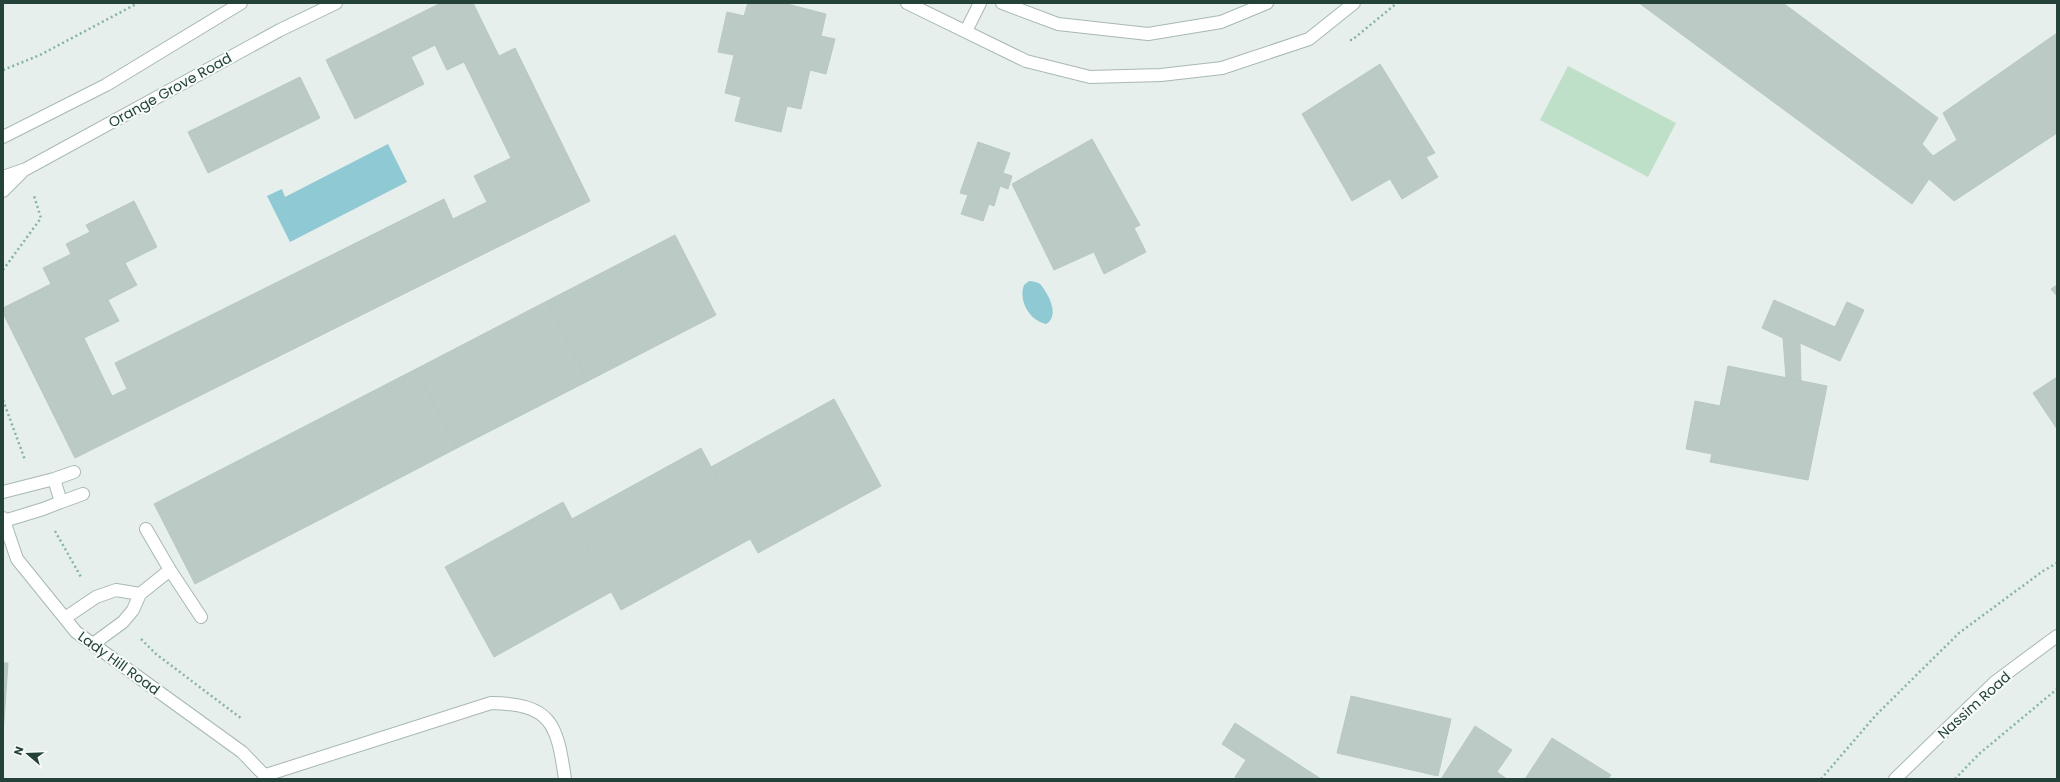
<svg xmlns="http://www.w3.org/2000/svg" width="2060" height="782" font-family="Poppins,sans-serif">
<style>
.green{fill:#bfe0c8}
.water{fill:#8ec9d4}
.building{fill:#bbcac4;stroke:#b8c9c2}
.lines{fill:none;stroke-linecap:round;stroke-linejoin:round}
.minor-casing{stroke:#a8b8b2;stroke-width:14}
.path{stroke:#86b3a5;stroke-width:2.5;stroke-dasharray:2 3;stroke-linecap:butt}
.minor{stroke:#fff;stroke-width:12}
.labels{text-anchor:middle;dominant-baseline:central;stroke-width:4;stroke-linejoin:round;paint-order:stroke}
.street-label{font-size:14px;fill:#24423a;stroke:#f7fbf9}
</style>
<rect width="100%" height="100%" fill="#e6efeb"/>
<!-- green -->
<path class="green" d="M1568 66 1676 123 1648 177 1540 120Z"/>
<!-- water -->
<path class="water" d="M388 144 407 182 290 242 267 196 282 189 285 197Z
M1029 281C1033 281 1038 282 1041 285 1049 295 1060 316 1046 324 1030 321 1018 301 1024 285Z"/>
<!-- building -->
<path class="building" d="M441 3H473L499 56 515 48 590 201 75 458 3 313V308L51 284 43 268 71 254 66 244 90 232 86 225 134 201 157 247 125 263 137 285 108 300 119 321 84 338 112 396 127 389 115 363 444 199 453 219 487 202 474 176 511 158 464 62 447 70 435 45 411 57 424 84 355 119 326 60Z
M748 3H783L826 14 821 36 835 39 826 74 810 70 801 109 787 106 781 132 735 121 741 97 725 93 734 55 718 52 727 12 744 16Z
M1639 3H1783L1938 118 1922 144 1933 156 1957 140 1943 113 2057 33V133L1954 201 1929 179 1912 204Z
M1380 64 1435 153 1426 157 1438 177 1402 199 1390 179 1352 201 1302 114Z
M300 77 320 118 208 173 188 132Z
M1092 139 1140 225 1134 228 1146 252 1104 274 1094 252 1054 270 1012 184Z
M978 142 1010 153 1003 173 1012 176 1008 189 1000 186 994 206 989 204 983 221 961 214 968 195 960 193Z
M675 235 716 315 588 381 547 301Z
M2057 285V296L2051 289Z
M1774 300 1835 327 1847 302 1864 310 1840 361 1800 343 1801 381 1786 378 1783 338 1762 328Z
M547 301 588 381 457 448 416 369Z
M1728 366 1827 386 1808 480 1710 462 1712 454 1686 449 1695 401 1720 406Z
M416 369 457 448 327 516 286 436Z
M2057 377V429L2033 393Z
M834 399 881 486 758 553 711 467Z
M286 436 327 516 195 584 154 504Z
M701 448 750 539 621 610 572 519Z
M563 502 611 592 494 657 445 567Z
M3 663H8L3 735Z
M1351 696 1451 719 1438 776 1337 753Z
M1235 723 1321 779H1238L1235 777 1246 760 1222 744Z
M1475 726 1512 750 1492 779H1441Z
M1552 738 1611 775 1608 779H1525Z
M1497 772 1507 779H1492Z"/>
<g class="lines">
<defs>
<path id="minor" d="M907 3 1026 61 1090 77 1161 75 1222 68 1309 39 1354 3
M1002 3 1058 24 1148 34 1221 22 1267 3
M966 31 980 3
M3 137 106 85 241 3
M3 177 26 169 280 30 336 3
M3 191 22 172
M74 472 54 479 61 502 83 494
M3 492 54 479
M3 518 17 559 76 632 242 752 268 779
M4 521 43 509 61 502
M170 570 201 617
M65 618 96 597 116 590 140 594
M93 644 123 622 133 610 140 594 170 570 146 529
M266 775 491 703C552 704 557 724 565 779
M1895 779 1995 682 2057 636"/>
</defs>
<!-- minor casing -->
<use href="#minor" class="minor-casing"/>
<!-- path -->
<path class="path" d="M1350 40H1352L1397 3
M3 70 40 55 138 3
M3 270 41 218 34 196
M3 400 25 460
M55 531 81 577
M141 639 156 654 242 719
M1821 779 1876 715 1959 633 2043 571 2057 563
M1955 779 1979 754 2057 689"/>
<!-- minor -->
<use href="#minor" class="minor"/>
</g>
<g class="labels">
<!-- street labels -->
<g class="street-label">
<text transform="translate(170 90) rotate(-29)">Orange Grove Road</text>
<text transform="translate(119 663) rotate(36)">Lady Hill Road</text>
<text transform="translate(1974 705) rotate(-42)">Nassim Road</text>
</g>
</g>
<!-- border -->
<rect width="2060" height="782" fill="none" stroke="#24423a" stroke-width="8"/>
<!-- north arrow -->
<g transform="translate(28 754) rotate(289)" stroke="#f7fbf9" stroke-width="3" paint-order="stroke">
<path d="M0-3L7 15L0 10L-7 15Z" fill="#24423a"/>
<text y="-6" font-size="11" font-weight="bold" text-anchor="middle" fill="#24423a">N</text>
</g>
</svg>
